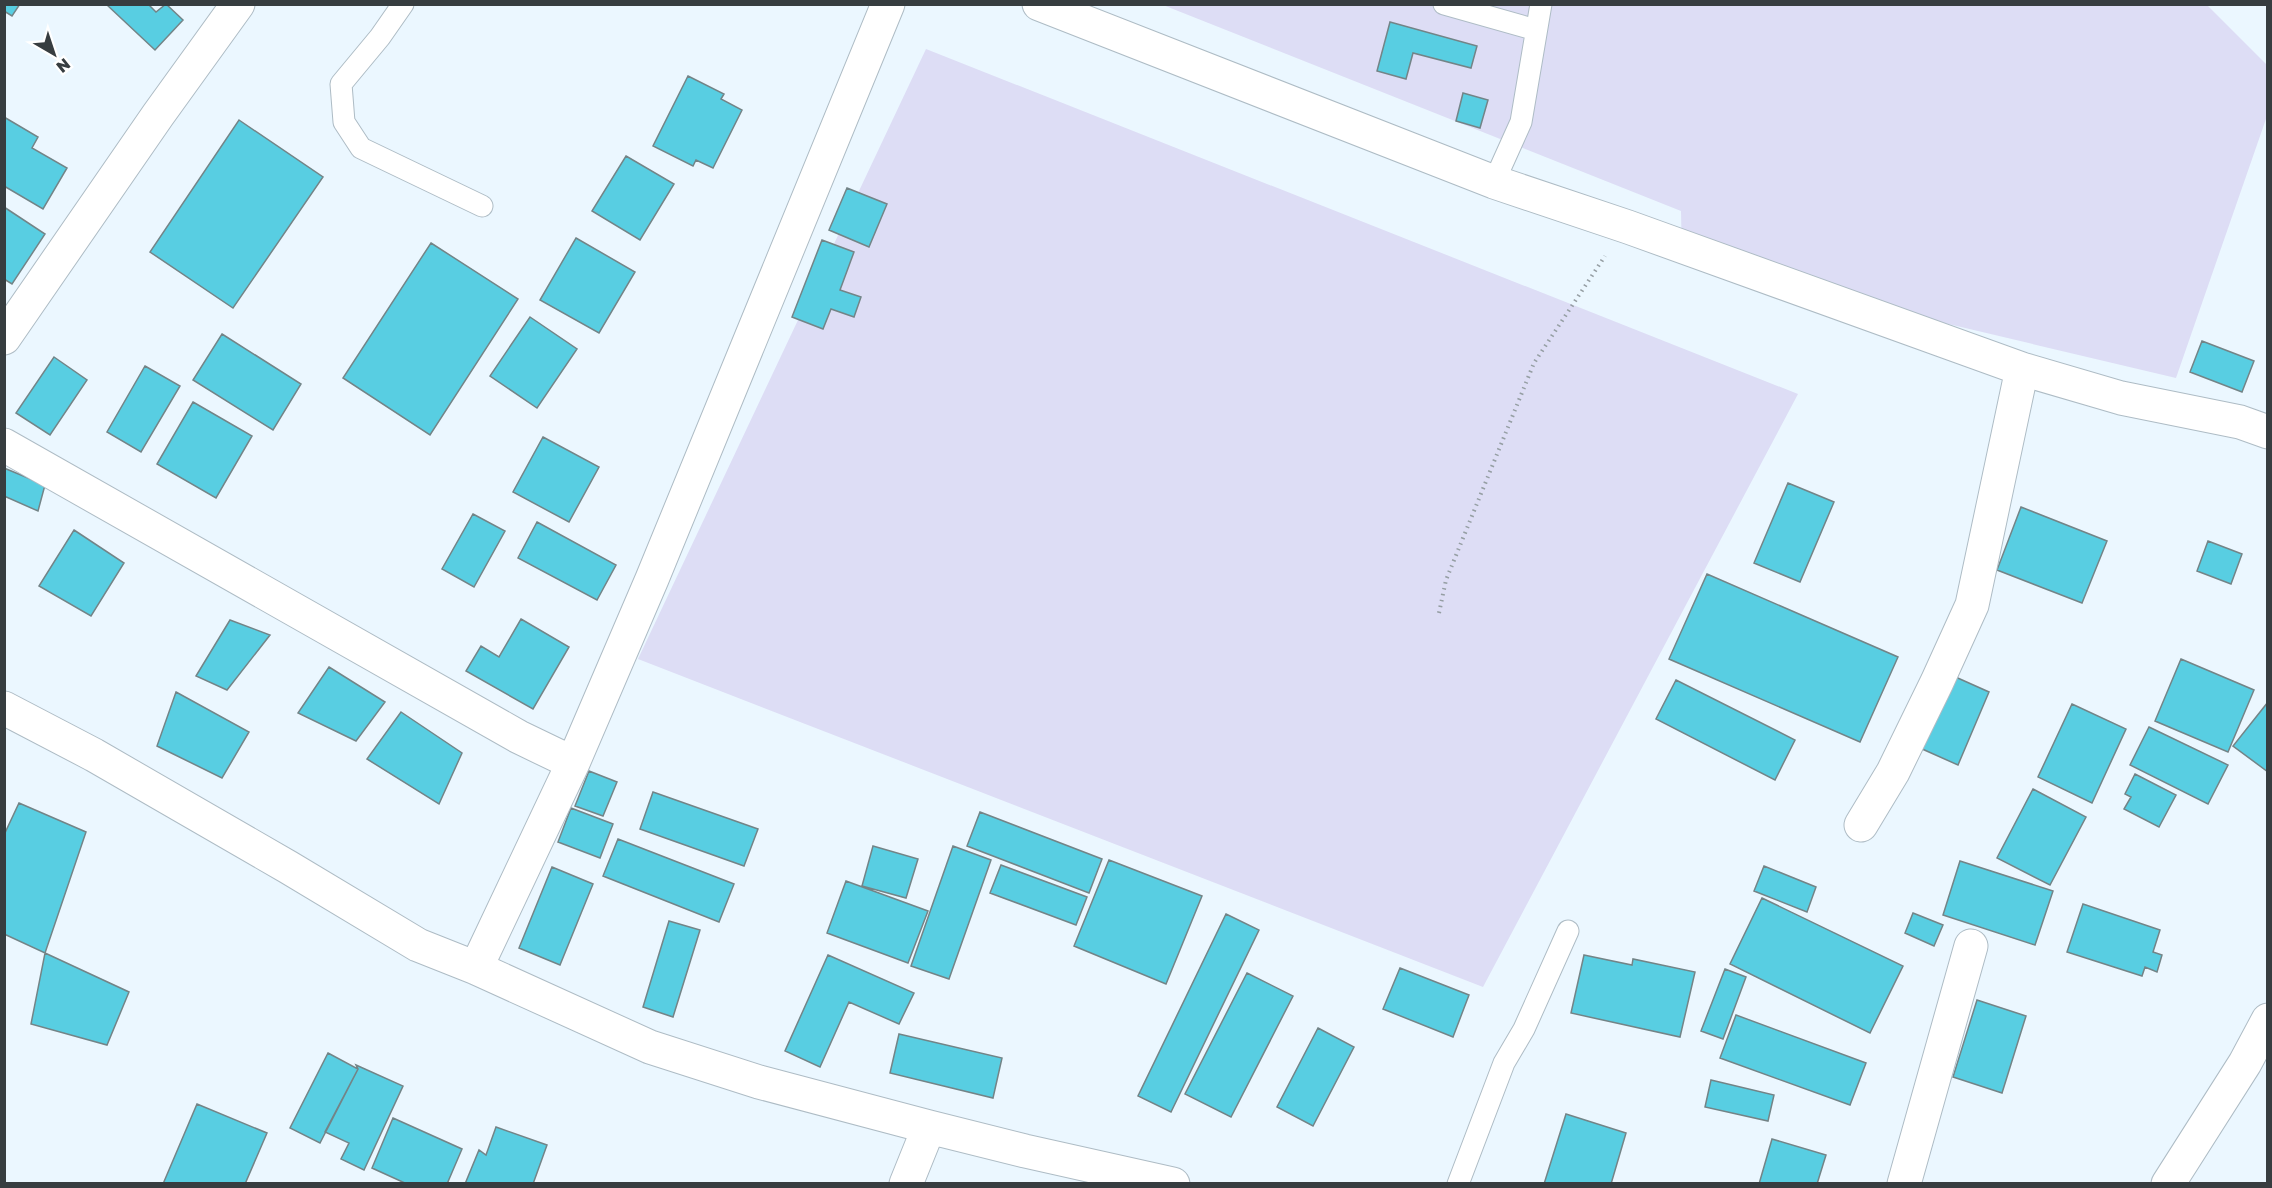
<svg xmlns="http://www.w3.org/2000/svg" width="2272" height="1188" font-family="'Golos Text',sans-serif">
<style>
.green{fill:#ddddf5}
.building{fill:#58cee2;stroke:#738487;stroke-width:1.5}
.lines{fill:none;stroke-linecap:round;stroke-linejoin:round}
.lane-casing{stroke:#aebcc5;stroke-width:23}
.street-casing{stroke:#aebcc5;stroke-width:35}
.path{stroke:#959ea3;stroke-width:4;stroke-dasharray:1.5 4.5;stroke-linecap:butt}
.lane{stroke:#fff;stroke-width:21}
.street{stroke:#fff;stroke-width:33}
</style>
<rect width="100%" height="100%" fill="#ebf7ff"/>
<!-- green -->
<path class="green" d="M1163 5H2207L2267 65V116L2176 378 1682 261 1681 211Z
M926 49 1798 394 1483 987 638 659Z"/>
<!-- building -->
<path class="building" d="M4 4H20L12 16 4 11Z
M148 4 156 12 166 4 183 20 155 50 107 5Z
M1390 22 1477 46 1471 68 1413 53 1406 79 1377 71Z
M688 76 724 94 721 99 742 110 713 168 696 160 693 166 653 146Z
M1463 93 1488 100 1480 128 1456 121Z
M4 117 38 137 32 148 67 168 43 209 4 186Z
M239 120 323 177 233 308 150 252Z
M626 156 674 184 640 240 592 211Z
M847 188 887 204 869 247 829 230Z
M4 207 45 234 12 284 4 279Z
M576 238 635 272 599 333 540 300Z
M822 240 854 252 840 290 861 297 854 317 831 309 823 329 792 317Z
M431 243 518 299 430 435 343 378Z
M530 317 577 349 537 408 490 376Z
M222 334 301 384 273 430 193 380Z
M2202 341 2254 361 2242 392 2190 372Z
M54 357 87 380 50 435 16 413Z
M145 366 180 386 141 452 107 432Z
M193 402 252 436 216 498 157 464Z
M543 437 599 467 569 522 513 492Z
M4 468 45 485 38 511 4 496Z
M1788 483 1834 502 1800 582 1754 563Z
M2021 507 2107 541 2082 603 1997 570Z
M473 514 505 531 474 587 442 569Z
M537 522 616 565 597 600 518 558Z
M74 530 124 563 91 616 39 586Z
M2208 541 2242 554 2231 584 2197 571Z
M1707 574 1898 657 1860 742 1669 659Z
M521 619 569 647 533 709 466 671 481 646 499 657Z
M230 620 270 635 227 690 196 676Z
M2181 659 2254 690 2228 752 2155 721Z
M329 667 385 702 356 741 298 713Z
M1951 675 1989 692 1958 765 1920 748Z
M1676 680 1795 740 1775 780 1656 719Z
M176 692 249 732 222 778 157 746Z
M2268 702V772L2233 746Z
M2072 704 2126 729 2092 803 2038 777Z
M401 712 462 753 439 804 367 759Z
M2149 727 2228 765 2208 804 2130 765Z
M589 771 617 782 603 816 575 806Z
M2135 774 2176 795 2159 827 2124 809 2131 797 2125 794Z
M2033 789 2086 817 2050 885 1997 858Z
M653 792 758 829 744 866 640 829Z
M19 803 86 832 45 953 4 934V835Z
M571 808 613 824 600 858 558 842Z
M980 812 1102 859 1089 893 967 846Z
M618 839 734 884 719 922 603 876Z
M873 846 918 859 906 898 862 886Z
M953 846 991 860 949 979 911 966Z
M1109 860 1202 896 1166 984 1074 946Z
M1960 861 2053 891 2035 945 1943 915Z
M1001 865 1087 897 1076 925 990 893Z
M1764 866 1816 887 1807 912 1754 891Z
M552 867 593 884 560 965 519 948Z
M846 881 928 911 908 963 827 933Z
M1762 898 1903 966 1870 1033 1730 964Z
M2083 904 2160 930 2153 952 2162 955 2157 972 2145 967 2142 976 2067 952Z
M1913 913 1943 925 1934 946 1905 933Z
M1226 914 1259 930 1171 1112 1138 1096Z
M669 921 700 930 673 1017 643 1007Z
M45 953 129 992 107 1045 31 1024Z
M828 955 914 993 899 1024 849 1002 820 1067 785 1051Z
M1584 955 1632 965 1633 959 1695 972 1680 1037 1571 1013Z
M1400 968 1469 995 1453 1037 1383 1009Z
M1725 969 1746 977 1723 1039 1701 1031Z
M1247 973 1293 996 1231 1117 1185 1094Z
M1977 1000 2026 1016 2002 1093 1953 1077Z
M1736 1015 1866 1063 1850 1105 1720 1058Z
M1318 1028 1354 1047 1313 1126 1277 1107Z
M899 1034 1002 1058 993 1098 890 1073Z
M328 1053 358 1069 320 1143 290 1128Z
M356 1065 403 1086 364 1170 341 1159 349 1143 325 1132 358 1069Z
M1711 1080 1774 1095 1768 1121 1705 1107Z
M197 1104 267 1133 245 1184H163Z
M1566 1114 1626 1133 1611 1184H1544Z
M393 1118 462 1149 447 1184H407L372 1168Z
M496 1127 547 1145 533 1184H465L479 1150 486 1155Z
M1772 1139 1826 1155 1817 1184H1759Z"/>
<g class="lines">
<defs>
<path id="lane" d="M403 4 380 37 341 84 344 122 361 148 482 206
M1444 4 1536 30
M1494 182 1521 122 1541 4
M1458 1184 1504 1063 1524 1029 1568 931"/>
<path id="street" d="M1039 4 1494 182 1628 227 2022 369 2121 398 2240 422 2268 432
M4 338 158 115 238 4
M4 445 519 737 573 763 652 579 888 4
M4 708 94 755 288 867 418 945 476 968 650 1047 759 1082 929 1127 1025 1151 1173 1184
M1861 825 1893 772 1937 682 1972 605 2022 369
M476 968 573 763
M906 1184 929 1127
M1904 1184 1971 946
M2168 1184 2245 1063 2268 1020"/>
</defs>
<!-- lane casing -->
<use href="#lane" class="lane-casing"/>
<!-- street casing -->
<use href="#street" class="street-casing"/>
<!-- path -->
<path class="path" d="M1439 613 1446 580 1534 363 1605 256"/>
<!-- lane -->
<use href="#lane" class="lane"/>
<!-- street -->
<use href="#street" class="street"/>
</g>
<!-- border -->
<rect width="2272" height="1188" fill="none" stroke="#373d40" stroke-width="12"/>
<!-- north arrow -->
<g transform="translate(54 54) rotate(141)" stroke="#ffffff" stroke-width="4.5" paint-order="stroke">
<path d="M0-4.5L10 22L0 15L-10 22Z" fill="#373d40"/>
<text y="-9" font-size="16" font-weight="bold" text-anchor="middle" fill="#373d40">N</text>
</g>
</svg>
